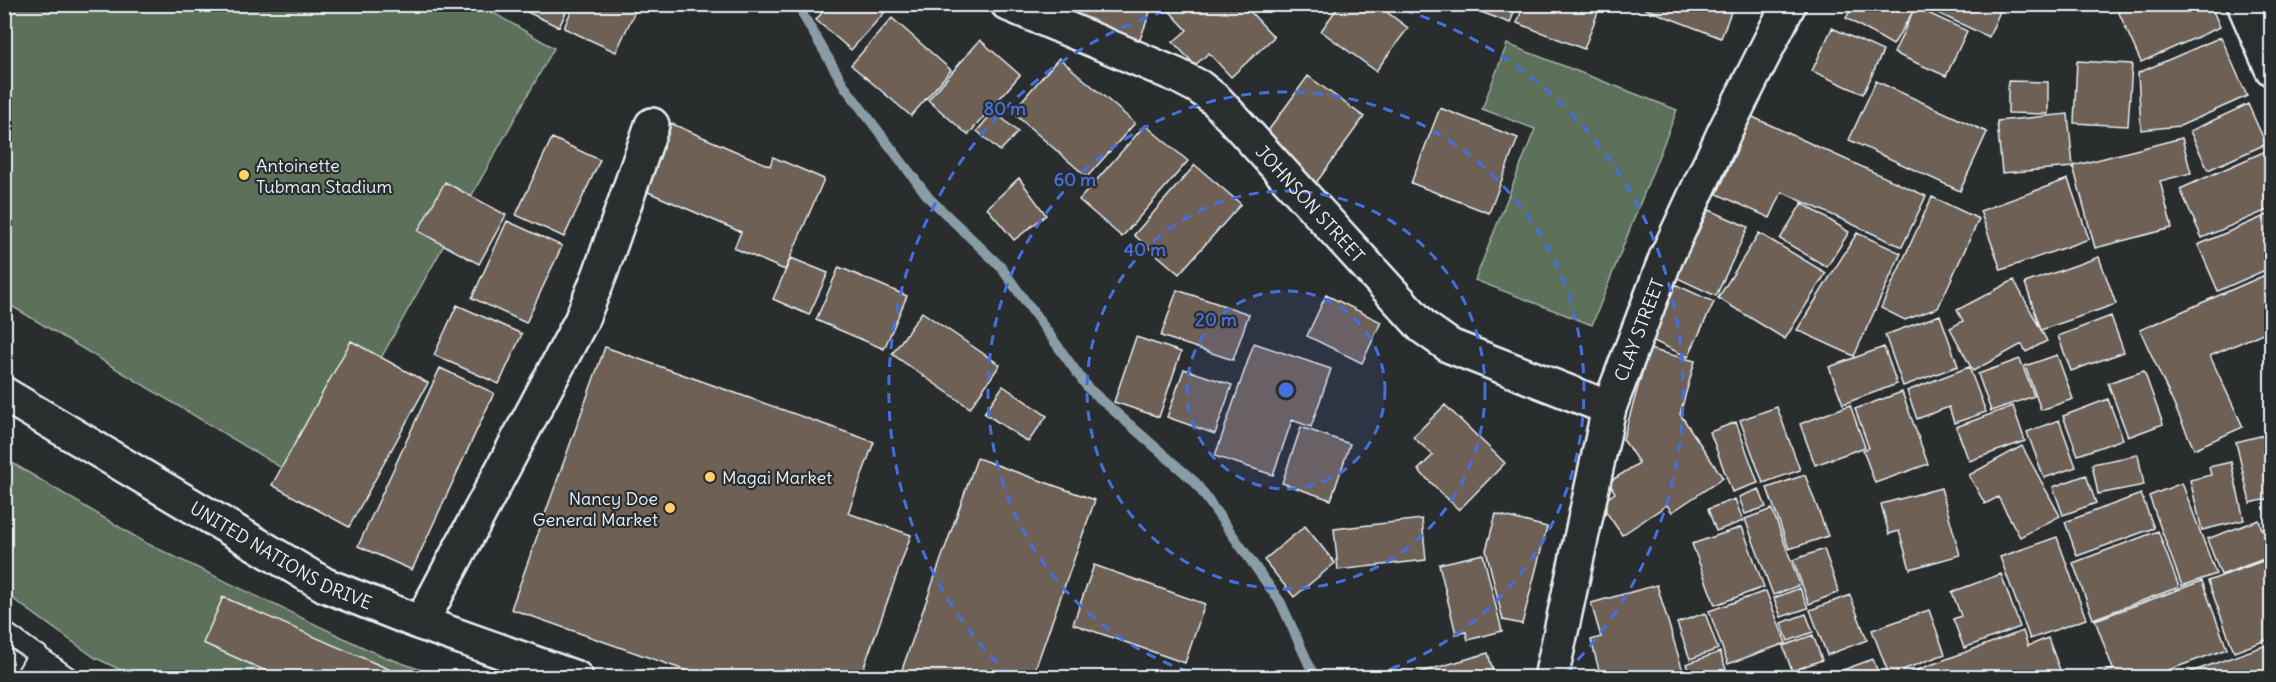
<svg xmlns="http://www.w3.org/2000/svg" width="2276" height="682" font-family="Delius,sans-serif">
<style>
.green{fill:#5b6f5a;stroke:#a2b0a9;stroke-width:1.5}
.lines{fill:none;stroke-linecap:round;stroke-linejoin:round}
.stream{stroke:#8a9ca6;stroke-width:10}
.building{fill:#6e6054;stroke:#e8f1f8;stroke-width:1.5}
.lane-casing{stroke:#e8f1f8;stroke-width:22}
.street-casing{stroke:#e8f1f8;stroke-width:38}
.secondary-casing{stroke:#e8f1f8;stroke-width:38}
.lane{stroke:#2a2d2e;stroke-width:18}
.street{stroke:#2a2d2e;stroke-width:33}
.secondary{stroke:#2a2d2e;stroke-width:33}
.ring{fill:none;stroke:#466fde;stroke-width:3;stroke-dasharray:10 8}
.poi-dot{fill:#ffd166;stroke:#2a2d2e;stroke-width:2}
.labels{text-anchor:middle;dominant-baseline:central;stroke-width:4.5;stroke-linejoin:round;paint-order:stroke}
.poi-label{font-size:18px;fill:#e8f1f8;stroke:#2a2d2e;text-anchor:start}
.street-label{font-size:18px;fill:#e8f1f8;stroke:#2a2d2e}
.centre{fill:#466fde;stroke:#2a2d2e;stroke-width:3}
.ring-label{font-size:18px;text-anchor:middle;font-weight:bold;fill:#466fde;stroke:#2a2d2e;stroke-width:4.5;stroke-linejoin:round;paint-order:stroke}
</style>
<rect width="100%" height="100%" fill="#2a2d2e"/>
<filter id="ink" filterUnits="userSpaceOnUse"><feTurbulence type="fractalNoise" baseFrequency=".0167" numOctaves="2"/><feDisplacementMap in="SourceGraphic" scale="12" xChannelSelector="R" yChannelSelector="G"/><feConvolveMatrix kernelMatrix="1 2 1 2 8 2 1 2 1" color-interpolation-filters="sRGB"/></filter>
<g filter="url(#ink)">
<!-- green -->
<path class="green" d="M5 5H480L554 48 310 485 5 302Z
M1507 44 1677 110 1592 325 1475 280 1535 129 1482 109Z
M4 458 146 543 377 654 440 677H135L94 657 5 593Z"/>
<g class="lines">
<!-- stream -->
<path class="stream" d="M801 4 803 15 845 87 929 198 1000 266 1088 388 1195 482 1281 603 1315 678"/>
</g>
<!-- building -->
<path class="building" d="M510 4H570L559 27Z
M574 4H637L638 5 616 52 564 28Z
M829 4H876L885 12 851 50 816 20Z
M1035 4H1070L1066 16Z
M1078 4H1153L1139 42 1073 18Z
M1163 4H1243L1274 37 1231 77 1209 53 1195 65 1173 42 1187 30Z
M1340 4H1376L1408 28 1376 71 1321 31Z
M1460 4H1517L1510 23Z
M1524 4H1601L1584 49 1517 23Z
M1633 4H1734L1721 38Z
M1854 4H1904L1914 10 1893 45 1846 18Z
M1918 4H2003L1989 37Z
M2115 4H2210L2220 27 2141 62Z
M1915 7 1967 31 1946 76 1894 53Z
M892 18 951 70 911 116 851 65Z
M1832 28 1883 51 1863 94 1812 71Z
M2221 37 2247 96 2180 126 2141 130 2138 73Z
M980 40 1020 75 968 135 928 100Z
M1059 58 1135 123 1087 177 1012 112Z
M2077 61 2132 64 2128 126 2074 123Z
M1308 76 1364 117 1316 183 1260 142Z
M1876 81 1987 132 1960 191 1849 140Z
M2008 81 2048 82V114L2008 113Z
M2248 104 2266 144 2208 170 2190 131Z
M1440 108 1518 138 1489 213 1411 183Z
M994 111 1018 132 1000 151 977 131Z
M1746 114 1926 196 1902 247 1782 192 1770 218 1717 194 1737 150 1731 147Z
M2068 114 2073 167 2002 173 1997 121Z
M670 123 770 166 773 157 824 179 785 270 734 248 741 232 641 189Z
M1145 125 1188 161 1122 237 1079 200Z
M552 138 600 160 564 237 516 215Z
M2182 138 2191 173 2160 181 2172 228 2095 248 2073 166Z
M2268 150 2272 158V208L2202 238 2180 189Z
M1195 165 1241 204 1179 274 1134 235Z
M1019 178 1046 215 1014 240 987 208Z
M2068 179 2089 239 2001 270 1980 211Z
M445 182 506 215 479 264 418 231Z
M1932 197 1979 219 1938 308 1905 320 1881 308Z
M1802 203 1849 232 1827 267 1780 239Z
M1705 208 1748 227 1716 296 1673 276Z
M2272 213V267L2218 291 2198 245Z
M507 221 562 246 526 323 472 298Z
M1759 233 1826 273 1785 339 1718 298Z
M1857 233 1901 253 1854 356 1797 330Z
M2099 257 2116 304 2041 330 2025 283Z
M791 258 828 273 809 315 773 299Z
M839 267 907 296 884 349 816 320Z
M2272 272V329L2210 356 2243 427 2194 449 2140 330Z
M2014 280 2047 341 2026 352 2022 344 1973 371 1950 328 1963 321 1957 310Z
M1672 283 1714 302 1688 357 1647 338Z
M1177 290 1249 314 1233 360 1161 336Z
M1326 295 1381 322 1362 363 1307 336Z
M457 305 522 334 499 384 434 355Z
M922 312 1000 365 970 408 892 354Z
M1940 315 1958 366 1903 386 1885 335Z
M2111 316 2124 352 2071 371 2058 336Z
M1136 337 1181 352 1159 417 1114 402Z
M351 341 428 383 349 527 272 485Z
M1254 343 1331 369 1311 427 1292 420 1273 475 1215 456Z
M605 347 874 442 848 513 911 535 860 678H707L511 609Z
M1884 347 1897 384 1843 404 1829 367Z
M1649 349 1695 361 1680 414 1723 478 1672 512 1667 505 1622 535 1600 503 1615 493 1609 482 1639 463 1623 439Z
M2057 355 2073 399 2041 410 2025 366Z
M2020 359 2034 396 1991 411 1978 374Z
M1969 367 1986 412 1954 423 1949 407 1917 419 1907 391Z
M440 368 494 393 412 570 358 546Z
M1184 369 1232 385 1215 434 1167 417Z
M2144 371 2163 424 2128 437 2108 383Z
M1003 386 1047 416 1028 442 984 413Z
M1902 392 1928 464 1875 483 1863 450 1869 448 1855 409Z
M2108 399 2123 439 2078 455 2063 416Z
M1445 405 1505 463 1459 510 1418 470 1433 455 1413 437Z
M1850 405 1865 447 1815 465 1800 424Z
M2013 406 2025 441 1969 461 1956 427Z
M1777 407 1800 470 1763 483 1740 420Z
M2059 420 2076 467 2044 478 2027 432Z
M1736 422 1758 483 1732 492 1710 432Z
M1301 427 1350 444 1331 500 1282 483Z
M2272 433V498L2250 503 2236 442Z
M2022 446 2060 516 2020 537 1998 497 1985 504 1969 475Z
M2138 455 2144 485 2098 494 2092 464Z
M977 458 1095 500 1032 678H899Z
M2231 462 2244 520 2202 530 2190 480 2211 475 2209 467Z
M1805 475 1828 536 1789 549 1767 488Z
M2086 475 2096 503 2063 515 2053 487Z
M2182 483 2216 574 2182 586 2149 496Z
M1941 488 1960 555 1910 569 1899 531 1889 534 1881 504Z
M1759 489 1766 507 1745 514 1739 497Z
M2141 494 2154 528 2077 556 2065 522Z
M1735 499 1743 521 1716 531 1708 509Z
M1772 509 1800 585 1773 595 1745 519Z
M1496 514 1547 527 1522 624 1503 620 1486 550Z
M1422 519 1426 560 1338 570 1334 529Z
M2259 520 2262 530 2272 526V556L2221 575 2207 539Z
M1305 526 1335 563 1294 597 1264 560Z
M1742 527 1764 587 1715 605 1692 544Z
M2158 531 2179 587 2093 619 2073 563Z
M2057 537 2086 619 2030 639 2000 557Z
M1824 549 1839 592 1809 604 1793 560Z
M1483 554 1502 631 1468 640 1466 632 1456 634 1439 564Z
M2268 559 2272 569V638L2234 652 2208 581Z
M1094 565 1205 604 1185 663 1073 624Z
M2001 574 2020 627 1964 648 1953 619 1961 616 1952 592Z
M2202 581 2227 649 2160 673 2162 678H2098L2097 675 2113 669 2095 620Z
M1657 585 1685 678H1592L1590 673 1599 670 1591 640 1601 637 1591 603Z
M1800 588 1808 608 1781 617 1774 598Z
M1766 591 1786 643 1728 664 1709 611Z
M1850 595 1867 640 1827 655 1810 610Z
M223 597 409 678H282L203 643Z
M1929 610 1945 654 1889 675 1872 630Z
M1705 613 1718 649 1690 659 1677 623Z
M1806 614 1813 632 1788 641 1781 623Z
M2023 631 2028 646 2048 638 2063 678H1895Z
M1813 635 1822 660 1792 671 1783 646Z
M2272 643V678H2174Z
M1720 652 1729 678H1691L1686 664Z
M1488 653 1495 678H1415L1414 674Z
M1873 659 1880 678H1821Z"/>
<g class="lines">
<defs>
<path id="lane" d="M4 631 70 678
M24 678 38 654"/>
<path id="street" d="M421 623 581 321 600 274 652 125"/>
<g id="secondary">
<path id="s1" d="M1008 4 1176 75 1199 87 1217 101 1423 327 1450 346 1609 408"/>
<path d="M2244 4 2272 69"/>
<path id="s2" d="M4 394 325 585 421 623 576 678"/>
<path id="s3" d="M1551 678 1609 408 1666 258 1725 131 1789 4"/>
</g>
</defs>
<!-- lane casing -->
<use href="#lane" class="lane-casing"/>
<!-- street casing -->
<use href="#street" class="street-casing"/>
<!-- secondary casing -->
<use href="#secondary" class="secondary-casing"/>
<!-- lane -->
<use href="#lane" class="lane"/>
<!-- street -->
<use href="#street" class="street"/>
<!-- secondary -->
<use href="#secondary" class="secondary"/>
</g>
</g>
<!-- distance rings -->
<circle cx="1286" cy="390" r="99" fill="#466fde" fill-opacity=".12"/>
<g class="ring">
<circle cx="1286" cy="390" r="99"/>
<circle cx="1286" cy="390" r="199"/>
<path d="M1206 677A298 298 0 1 1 1366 677"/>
<path d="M1010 676A398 398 0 0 1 1186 5M1386 5A398 398 0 0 1 1562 676"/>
</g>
<!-- markers -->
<g class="poi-dot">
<circle cx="244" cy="175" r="6"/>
<circle cx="710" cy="477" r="6"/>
<circle cx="670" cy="508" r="6"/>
</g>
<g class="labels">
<!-- poi labels -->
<g class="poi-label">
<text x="256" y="165">Antoinette<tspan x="256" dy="21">Tubman Stadium</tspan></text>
<text x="722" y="477">Magai Market</text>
<text x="658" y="498" text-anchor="end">Nancy Doe<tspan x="658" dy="21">General Market</tspan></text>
</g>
<!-- street labels -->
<g class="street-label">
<text stroke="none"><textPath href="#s1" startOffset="370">JOHNSON STREET</textPath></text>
<text stroke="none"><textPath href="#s3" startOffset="360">CLAY STREET</textPath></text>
<text stroke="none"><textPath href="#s2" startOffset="321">UNITED NATIONS DRIVE</textPath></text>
</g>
</g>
<circle cx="1286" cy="390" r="9" class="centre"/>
<g class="ring-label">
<text x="1005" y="115">80 m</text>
<text x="1075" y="186">60 m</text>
<text x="1145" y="256">40 m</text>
<text x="1216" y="326">20 m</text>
</g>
<!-- margin -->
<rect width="2276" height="682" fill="none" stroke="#2a2d2e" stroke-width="24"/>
<rect x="12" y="12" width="2252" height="658" fill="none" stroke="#e8f1f8" stroke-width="2" filter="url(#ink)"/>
</svg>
